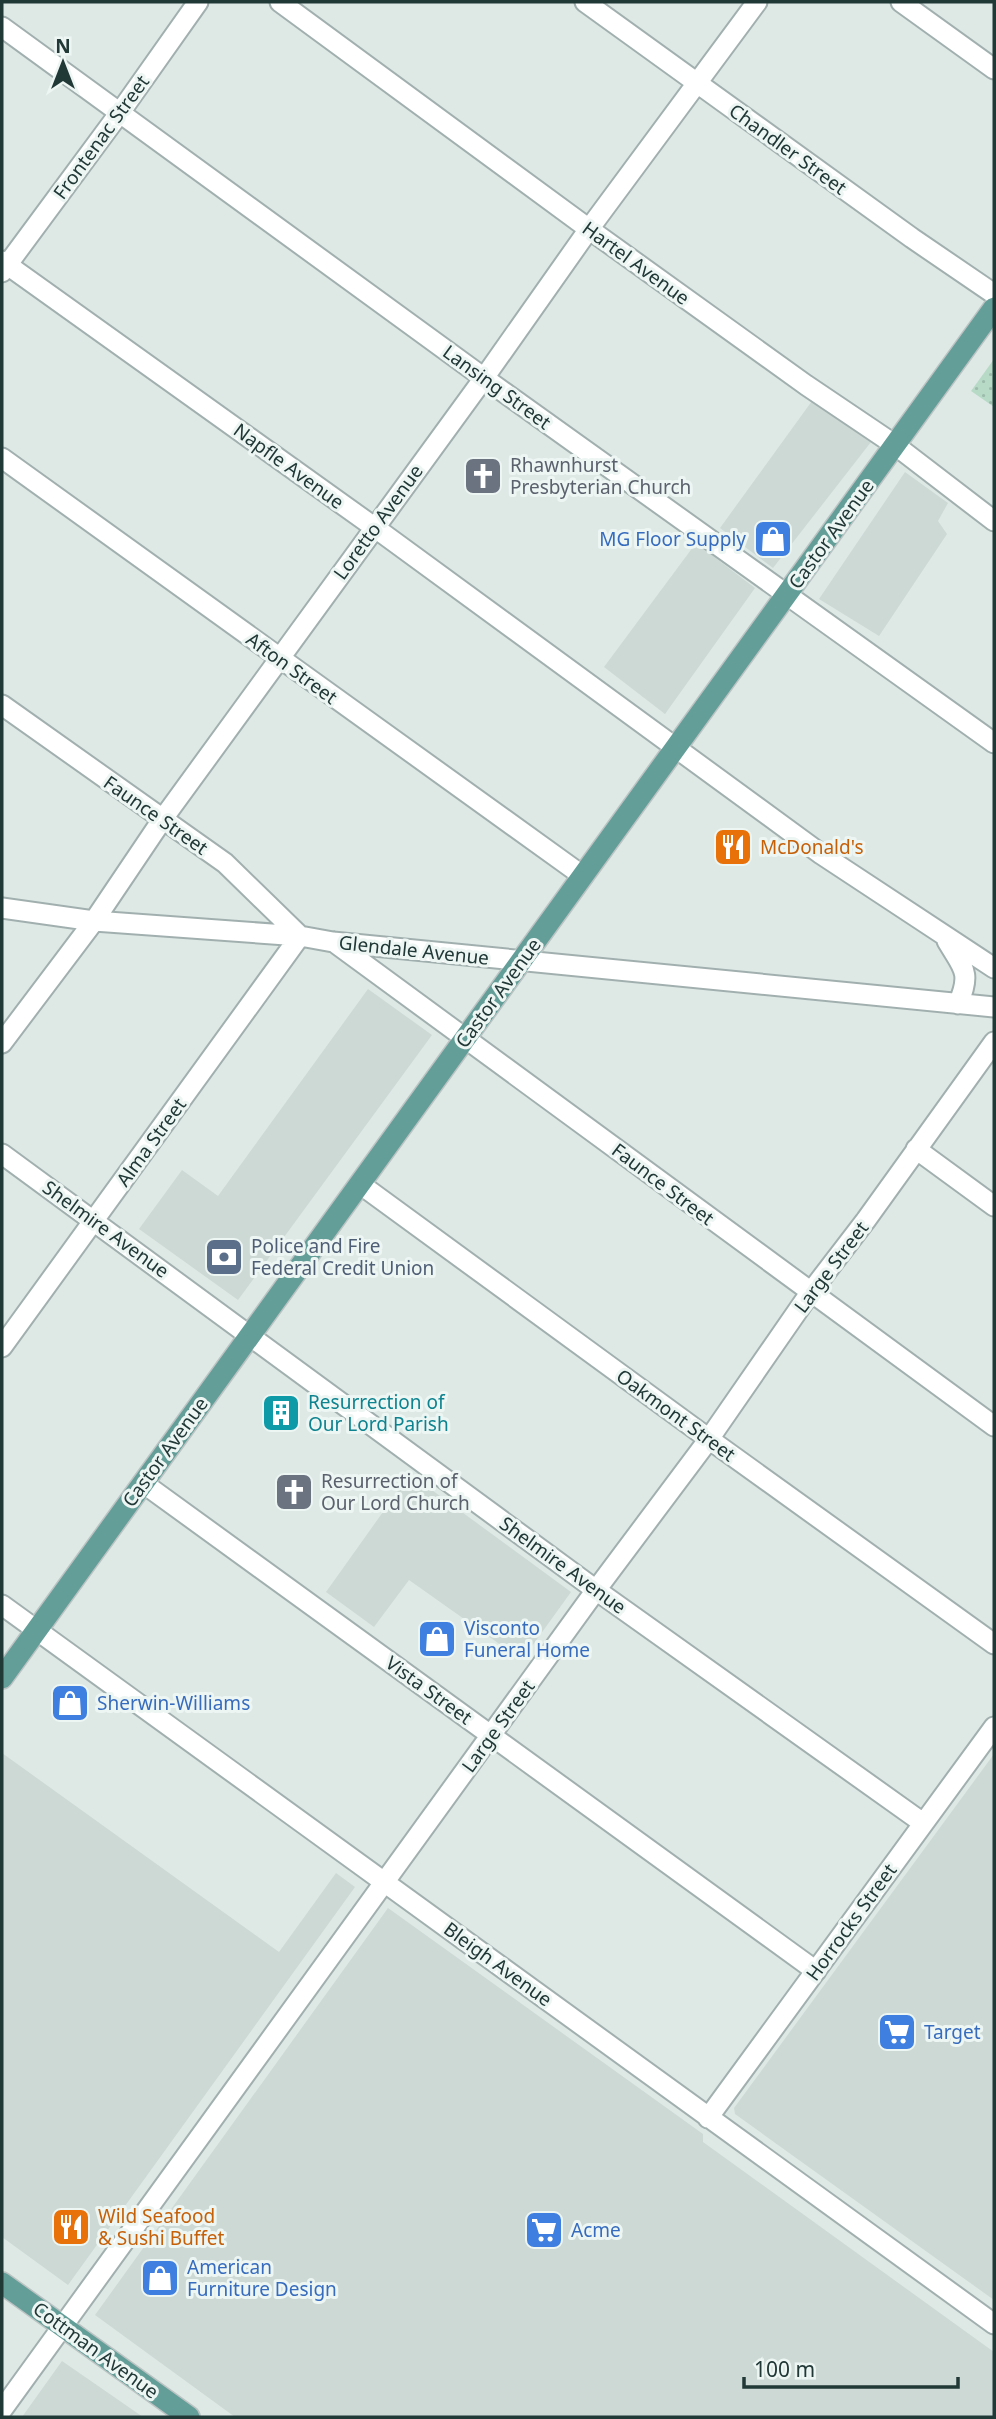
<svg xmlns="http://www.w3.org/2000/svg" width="996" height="2419" font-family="'Noto Sans',sans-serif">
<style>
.built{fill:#cdd9d5}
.grass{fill:url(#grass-dots)}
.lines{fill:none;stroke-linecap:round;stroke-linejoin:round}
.minor-casing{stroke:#a1b0ae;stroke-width:23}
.major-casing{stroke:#bcc3c3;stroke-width:24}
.minor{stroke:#fff;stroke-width:19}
.major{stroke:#649e98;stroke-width:21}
.labels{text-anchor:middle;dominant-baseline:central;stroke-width:6;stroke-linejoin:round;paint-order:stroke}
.street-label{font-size:19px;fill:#203836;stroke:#eef6f4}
.worship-label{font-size:19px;fill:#5b616d;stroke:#eef6f4;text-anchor:start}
.shop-label{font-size:19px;fill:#366cbe;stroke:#eef6f4;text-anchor:start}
.food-label{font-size:19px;fill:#c56008;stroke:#eef6f4;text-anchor:start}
.service-label{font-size:19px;fill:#4e5e75;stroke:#eef6f4;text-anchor:start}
.culture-label{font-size:19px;fill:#0d838f;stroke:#eef6f4;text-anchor:start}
</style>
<defs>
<pattern id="grass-dots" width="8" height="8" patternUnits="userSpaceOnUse" patternTransform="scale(1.75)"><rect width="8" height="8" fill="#b7dac7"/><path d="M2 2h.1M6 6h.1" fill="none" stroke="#9dbcac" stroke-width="1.8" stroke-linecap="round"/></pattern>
</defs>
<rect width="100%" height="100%" fill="#dee9e6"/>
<!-- built -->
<path class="built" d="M812 401 871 442 773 568 720 528Z
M905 472 948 503 938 521 947 534 879 636 819 599Z
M696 543 755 588 665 714 604 667Z
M368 989 432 1035 238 1300 139 1229 182 1170 218 1196Z
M410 1474 571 1592 522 1660 409 1580 374 1627 326 1592Z
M2 1753 279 1952 336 1873 355 1887 68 2285 2 2237Z
M994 1754V2300L735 2114 734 2108Z
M388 1908 703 2134V2142L994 2352V2417H235L95 2315Z
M62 2361 143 2417H22Z"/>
<!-- grass -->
<path class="grass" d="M994 359V407L971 391Z"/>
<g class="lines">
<defs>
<path id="minor" d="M280 2 589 229 806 385 895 445 994 521
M585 2 912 238 994 294
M901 2 994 69
M2 27 484 378 994 743
M2 261 374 527 821 854 994 968
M2 272 121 111 198 2
M2 458 583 876
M2 705 225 863 300 936 2 1347
M2 908 94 921 300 936 333 942 994 1007
M947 941C963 968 972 972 958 1004
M334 942 994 1426
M2 1043 94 921 162 820 484 378 589 229 757 2
M916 1149 994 1206
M2 1154 596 1590 923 1823
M360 1184 709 1439 994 1644
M143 1483 816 1971
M2 1605 994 2324
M708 2118 994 1727
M2 2410 596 1590 709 1439 810 1293 866 1220 994 1042"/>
<path id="major" d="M2 1678 994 308
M2 2283 189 2417"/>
</defs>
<!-- minor casing -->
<use href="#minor" class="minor-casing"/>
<!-- major casing -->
<use href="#major" class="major-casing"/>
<!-- minor -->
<use href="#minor" class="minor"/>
<!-- major -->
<use href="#major" class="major"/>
</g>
<!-- icons -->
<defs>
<symbol id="church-square" viewBox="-11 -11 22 22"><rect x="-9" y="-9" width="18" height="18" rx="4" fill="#6b7280" stroke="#eef6f4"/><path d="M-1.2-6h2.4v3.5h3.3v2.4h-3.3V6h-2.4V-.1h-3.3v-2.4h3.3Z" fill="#fff"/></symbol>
<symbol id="shop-square" viewBox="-11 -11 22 22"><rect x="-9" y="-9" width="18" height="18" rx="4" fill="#3f7fe0" stroke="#eef6f4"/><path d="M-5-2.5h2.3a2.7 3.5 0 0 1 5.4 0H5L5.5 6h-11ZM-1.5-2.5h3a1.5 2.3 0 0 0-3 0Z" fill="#fff"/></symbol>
<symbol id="restaurant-square" viewBox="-11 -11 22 22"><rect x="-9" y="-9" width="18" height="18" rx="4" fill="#e8710a" stroke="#eef6f4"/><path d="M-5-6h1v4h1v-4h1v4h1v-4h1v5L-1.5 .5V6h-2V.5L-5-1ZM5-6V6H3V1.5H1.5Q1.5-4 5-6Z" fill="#fff"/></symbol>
<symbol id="bank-square" viewBox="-11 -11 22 22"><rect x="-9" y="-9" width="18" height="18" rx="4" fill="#5c6f8a" stroke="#eef6f4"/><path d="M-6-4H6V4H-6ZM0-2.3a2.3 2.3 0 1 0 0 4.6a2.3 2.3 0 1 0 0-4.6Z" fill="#fff"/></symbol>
<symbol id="building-square" viewBox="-11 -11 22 22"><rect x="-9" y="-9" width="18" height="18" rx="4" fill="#0f9aa8" stroke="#eef6f4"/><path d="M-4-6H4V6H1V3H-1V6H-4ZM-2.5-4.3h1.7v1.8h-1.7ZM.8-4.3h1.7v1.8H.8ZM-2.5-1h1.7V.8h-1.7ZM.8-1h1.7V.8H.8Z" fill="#fff"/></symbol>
<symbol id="supermarket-square" viewBox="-11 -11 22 22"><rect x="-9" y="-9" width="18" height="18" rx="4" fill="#3f7fe0" stroke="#eef6f4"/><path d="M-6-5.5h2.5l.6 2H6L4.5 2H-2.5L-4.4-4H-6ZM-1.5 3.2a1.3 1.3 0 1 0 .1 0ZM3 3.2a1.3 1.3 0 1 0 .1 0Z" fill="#fff"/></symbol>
</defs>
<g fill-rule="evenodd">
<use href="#church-square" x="461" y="454" width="44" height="44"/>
<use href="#shop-square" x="751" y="517" width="44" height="44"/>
<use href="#restaurant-square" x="711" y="825" width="44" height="44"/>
<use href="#bank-square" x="202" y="1235" width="44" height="44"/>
<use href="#building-square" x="259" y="1391" width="44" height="44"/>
<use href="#church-square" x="272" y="1470" width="44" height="44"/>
<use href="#shop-square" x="415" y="1617" width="44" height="44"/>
<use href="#shop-square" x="48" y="1681" width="44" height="44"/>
<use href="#supermarket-square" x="875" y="2010" width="44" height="44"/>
<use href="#restaurant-square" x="49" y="2205" width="44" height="44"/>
<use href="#supermarket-square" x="522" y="2208" width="44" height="44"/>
<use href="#shop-square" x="138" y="2256" width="44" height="44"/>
</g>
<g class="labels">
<!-- street labels -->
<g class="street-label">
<text transform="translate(101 137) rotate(-54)">Frontenac Street</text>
<text transform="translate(788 149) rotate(36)">Chandler Street</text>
<text transform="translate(636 263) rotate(36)">Hartel Avenue</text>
<text transform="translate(497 387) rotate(36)">Lansing Street</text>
<text transform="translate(289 466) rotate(36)">Napfle Avenue</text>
<text transform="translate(378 522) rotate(-54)">Loretto Avenue</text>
<text transform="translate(831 534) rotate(-54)">Castor Avenue</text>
<text transform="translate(292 668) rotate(36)">Afton Street</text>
<text transform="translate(156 815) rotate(35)">Faunce Street</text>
<text transform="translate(414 950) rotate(6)">Glendale Avenue</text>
<text transform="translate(498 993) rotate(-54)">Castor Avenue</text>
<text transform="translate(151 1142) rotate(-54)">Alma Street</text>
<text transform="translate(663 1184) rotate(37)">Faunce Street</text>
<text transform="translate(106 1229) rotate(36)">Shelmire Avenue</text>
<text transform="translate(831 1267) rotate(-53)">Large Street</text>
<text transform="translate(676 1415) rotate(36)">Oakmont Street</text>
<text transform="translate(165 1452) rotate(-54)">Castor Avenue</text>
<text transform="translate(563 1565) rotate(36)">Shelmire Avenue</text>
<text transform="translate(429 1690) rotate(36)">Vista Street</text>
<text transform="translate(498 1726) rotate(-54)">Large Street</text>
<text transform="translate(851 1922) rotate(-54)">Horrocks Street</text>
<text transform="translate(498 1964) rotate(36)">Bleigh Avenue</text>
<text transform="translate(96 2350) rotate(36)">Cottman Avenue</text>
</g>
<!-- worship labels -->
<g class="worship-label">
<text x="510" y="465">Rhawnhurst<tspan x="510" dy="22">Presbyterian Church</tspan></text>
<text x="321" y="1481">Resurrection of<tspan x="321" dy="22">Our Lord Church</tspan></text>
</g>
<!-- shop labels -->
<g class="shop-label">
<text x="746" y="539" text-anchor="end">MG Floor Supply</text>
<text x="464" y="1628">Visconto<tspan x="464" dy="22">Funeral Home</tspan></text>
<text x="97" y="1703">Sherwin-Williams</text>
<text x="924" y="2032">Target</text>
<text x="571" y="2230">Acme</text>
<text x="187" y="2267">American<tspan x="187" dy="22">Furniture Design</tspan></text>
</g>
<!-- food labels -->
<g class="food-label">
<text x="760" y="847">McDonald's</text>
<text x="98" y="2216">Wild Seafood<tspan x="98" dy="22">&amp; Sushi Buffet</tspan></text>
</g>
<!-- service labels -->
<g class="service-label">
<text x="251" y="1246">Police and Fire<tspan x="251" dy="22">Federal Credit Union</tspan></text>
</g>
<!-- culture labels -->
<g class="culture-label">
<text x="308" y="1402">Resurrection of<tspan x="308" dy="22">Our Lord Parish</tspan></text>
</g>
</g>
<!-- border -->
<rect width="996" height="2419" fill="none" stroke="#203836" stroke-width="7"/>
<!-- north arrow -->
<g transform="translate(63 63)" stroke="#eef6f4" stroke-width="5" paint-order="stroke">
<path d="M0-5L12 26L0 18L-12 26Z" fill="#203836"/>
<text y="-10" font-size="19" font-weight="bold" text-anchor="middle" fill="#203836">N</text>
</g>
<!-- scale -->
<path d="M744 2377v10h214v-10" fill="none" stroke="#203836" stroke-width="3.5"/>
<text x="754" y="2377" font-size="21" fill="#203836" stroke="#eef6f4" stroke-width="5" paint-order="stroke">100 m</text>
</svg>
